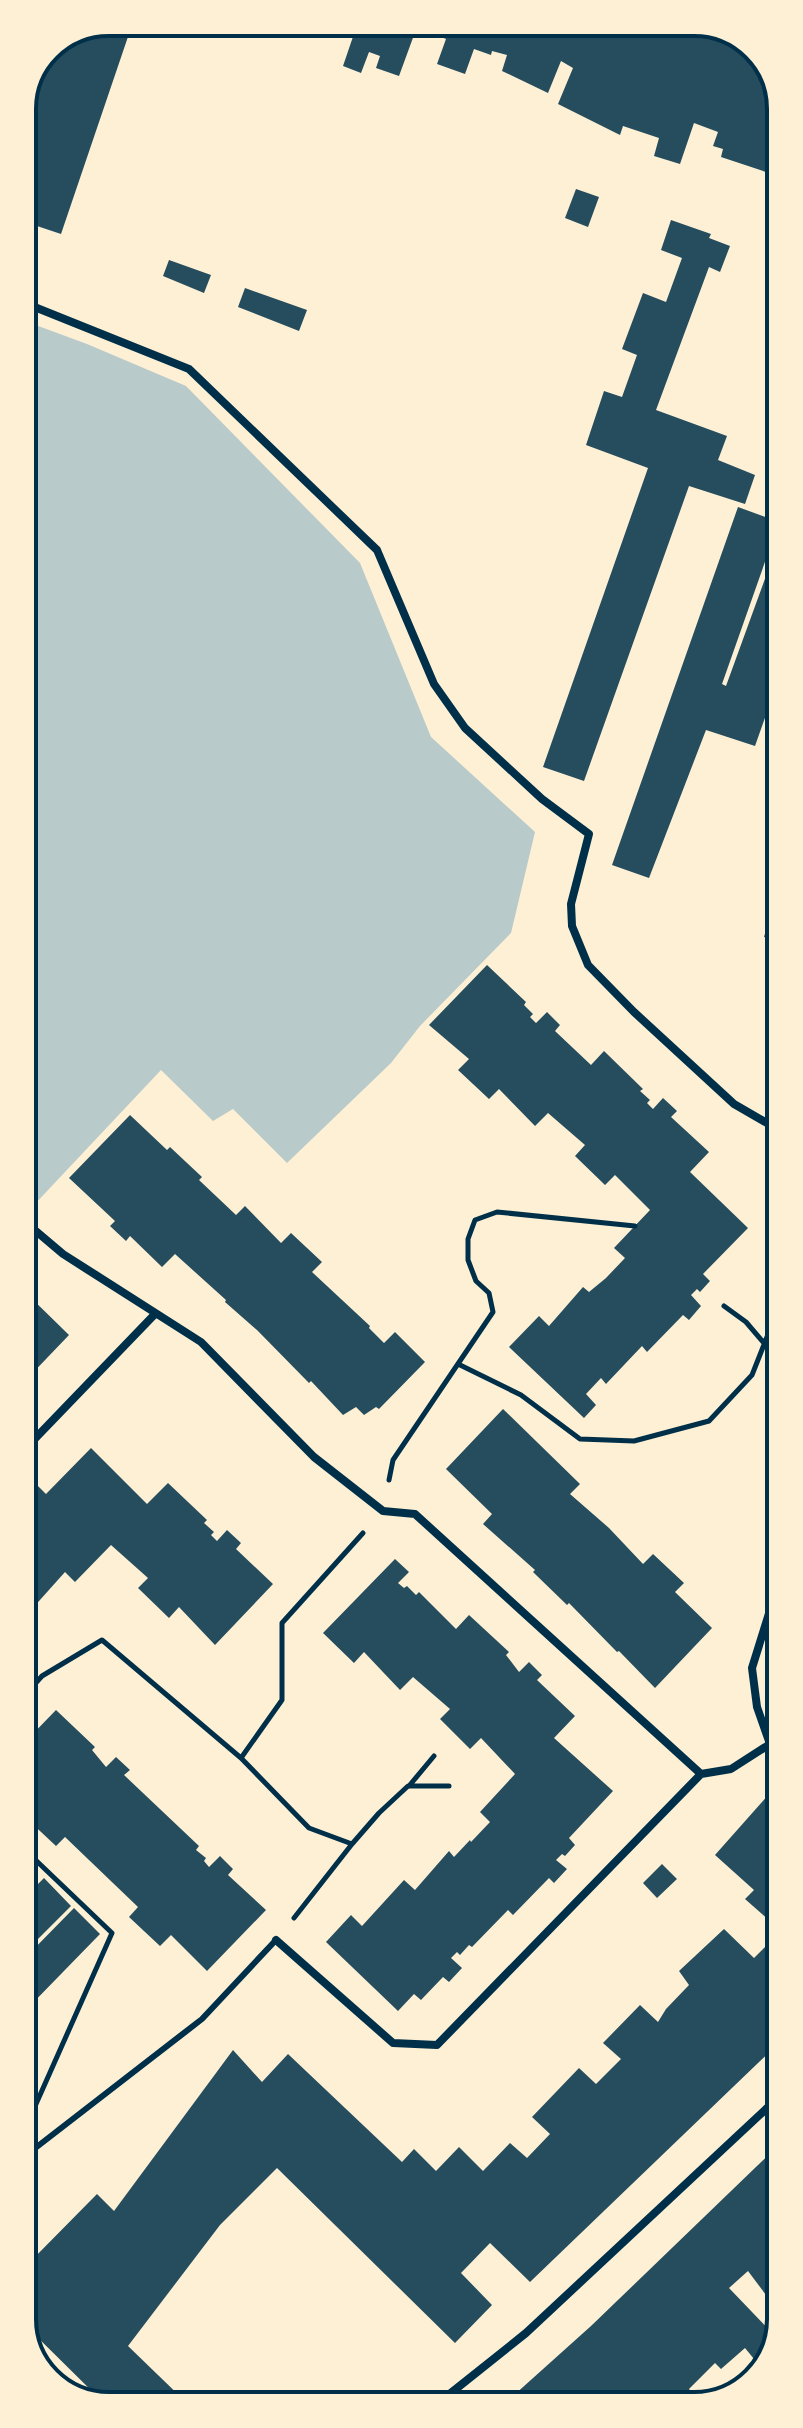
<svg xmlns="http://www.w3.org/2000/svg" width="803" height="2428" font-family="'PT Sans Narrow',sans-serif">
<style>
.green{fill:#b9caca}
.building{fill:#264d5e}
.lines{fill:none;stroke-linecap:round;stroke-linejoin:round}
.path{stroke:#003049;stroke-width:5}
.service{stroke:#003049;stroke-width:6}
.minor{stroke:#003049;stroke-width:8}
.rim{fill:none;stroke:#003049;stroke-width:4}
</style>
<rect width="100%" height="100%" fill="#fdf0d5"/>
<!-- green -->
<path class="green" d="M22 320 87 344 186 386 360 563 431 737 535 832 511 933 420 1026 391 1063 287 1163 233 1109 213 1121 161 1070 33 1206 23 1197Z"/>
<!-- building -->
<path class="building" d="M109 22H133L61 234 22 221V104L48 47Z
M358 22H700L751 43 778 87V176L721 157 723 149 713 146 718 132 694 123 680 164 654 156 659 138 623 126 620 135 558 104 573 68 561 61 548 93 502 71 507 55 492 51 491 55 474 49 465 74 437 64 446 39 425 30 423 37 414 35 399 76 376 68 380 56 369 52 361 73 343 66Z
M576 189 599 197 588 227 565 218Z
M671 220 711 234 709 238 730 246 720 272 709 267 656 410 727 436 718 460 755 475 745 504 689 486 584 781 543 767 648 468 586 445 604 391 622 397 637 355 622 349 643 293 666 302 682 258 661 250Z
M169 260 211 275 204 293 163 276Z
M245 288 307 310 299 331 238 307Z
M738 507 779 522 722 684 726 686 778 543 779 678 755 746 706 730 649 878 612 865Z
M770 917 779 920V941L764 937Z
M487 965 526 1002 524 1005 533 1014 530 1017 536 1023 547 1012 560 1025 555 1031 591 1065 604 1051 643 1089 640 1091 650 1100 647 1103 653 1109 663 1098 677 1111 671 1117 709 1152 690 1172 748 1228 703 1274 710 1281 700 1292 697 1289 691 1295 701 1306 689 1320 683 1315 647 1352 642 1346 606 1384 601 1378 586 1394 596 1405 584 1418 509 1347 539 1316 549 1326 583 1287 589 1292 606 1278 625 1258 614 1248 650 1210 615 1175 605 1185 575 1156 585 1145 548 1113 535 1126 499 1089 489 1099 458 1070 469 1059 429 1025Z
M130 1115 167 1150 170 1147 202 1177 199 1180 236 1215 245 1206 281 1243 291 1233 322 1262 312 1272 370 1326 369 1328 384 1343 395 1332 425 1362 379 1409 376 1407 364 1415 356 1407 343 1415 311 1381 309 1383 257 1330 225 1302 226 1300 175 1254 162 1267 130 1236 126 1241 110 1226 115 1221 69 1178Z
M24 1291 69 1335 24 1382Z
M503 1409 580 1484 570 1494 609 1528 643 1564 653 1554 684 1583 675 1592 712 1628 655 1688 619 1651 617 1652 569 1603 567 1605 533 1572 535 1570 483 1524 492 1514 446 1469Z
M91 1448 147 1504 168 1483 207 1520 204 1523 214 1532 211 1535 217 1541 227 1530 241 1543 236 1549 273 1584 215 1645 179 1607 169 1618 138 1588 148 1578 111 1545 75 1582 65 1572 31 1610 26 1606 24 1608V1510L29 1504 24 1500V1487L31 1479 46 1494Z
M395 1559 409 1572 398 1583 404 1588 407 1586 416 1595 419 1592 456 1629 469 1615 509 1652 506 1655 519 1672 529 1662 542 1675 537 1680 575 1716 554 1738 613 1791 569 1838 575 1845 565 1856 562 1854 556 1860 567 1869 554 1883 549 1878 513 1915 508 1910 472 1947 469 1945 460 1955 457 1952 451 1958 462 1968 449 1982 443 1977 421 2000 414 1994 398 2011 326 1942 351 1915 362 1926 404 1880 415 1890 449 1851 454 1857 470 1840 471 1842 490 1822 480 1812 515 1774 481 1738 470 1749 440 1719 450 1709 413 1677 400 1690 364 1652 354 1663 323 1633Z
M56 1710 95 1747 92 1750 106 1767 116 1757 130 1770 124 1775 199 1846 196 1850 206 1858 204 1861 209 1867 220 1856 233 1869 228 1875 266 1910 207 1971 171 1935 160 1946 129 1917 138 1907 65 1837 56 1846 25 1817 36 1805 24 1794V1743Z
M770 1793 780 1802V1930L745 1899 754 1890 715 1855Z
M662 1864 677 1879 657 1898 643 1883Z
M44 1878 71 1906 24 1953V1898Z
M74 1908 100 1934 24 2012V1959Z
M724 1929 754 1958 776 1936 781 1937V2041L530 2282 490 2243 461 2273 492 2305 455 2343 277 2168 220 2225 128 2346 189 2405 107 2406 25 2325V2267L97 2194 114 2211 233 2050 262 2082 288 2054 402 2162 414 2149 436 2171 459 2147 483 2171 510 2143 527 2158 550 2134 532 2117 579 2068 596 2084 621 2059 603 2043 640 2005 658 2022 666 2009 689 1985 679 1971Z
M781 2143V2315L748 2271 729 2288 775 2336 763 2370 745 2348 721 2369 715 2363 689 2389 701 2403 504 2404 591 2326Z
M750 2368 757 2376 738 2389 734 2385Z"/>
<g class="lines">
<!-- path -->
<path class="path" d="M724 1306 746 1322 764 1343
M458 1364 521 1395 580 1439 634 1441 709 1421 752 1375 780 1304
M389 1480 393 1460 493 1312 489 1293 476 1281 468 1260V1239L475 1220 497 1212 635 1226
M24 1696 42 1676 102 1640 241 1758
M409 1786 434 1756
M352 1844 379 1813 408 1786H449
M24 1849 112 1933 32 2113
M294 1918 352 1844 309 1828 241 1758 282 1700V1623L363 1533
M38 2361 69 2392"/>
<!-- service -->
<path class="service" d="M25 2156 202 2019 276 1940"/>
<!-- minor -->
<path class="minor" d="M22 302 189 369 377 550 434 684 465 728 542 799 589 834 571 904 572 926 588 965 634 1012 734 1104 779 1130
M24 1221 63 1254 201 1342 314 1457 383 1511 415 1514 701 1774 731 1769 770 1744
M24 1450 155 1314
M780 1578 752 1668 757 1707 770 1744 780 1753
M276 1940 393 2043 437 2045 701 1774
M437 2404 526 2333 781 2095"/>
</g>
<!-- crop -->
<path d="M0 0H803V2428H0ZM109 36H694A73 73 0 0 1 767 109V2319A73 73 0 0 1 694 2392H109A73 73 0 0 1 36 2319V109A73 73 0 0 1 109 36Z" fill="#fdf0d5" fill-rule="evenodd"/>
<path class="rim" d="M109 36H694A73 73 0 0 1 767 109V2319A73 73 0 0 1 694 2392H109A73 73 0 0 1 36 2319V109A73 73 0 0 1 109 36Z"/>
</svg>
